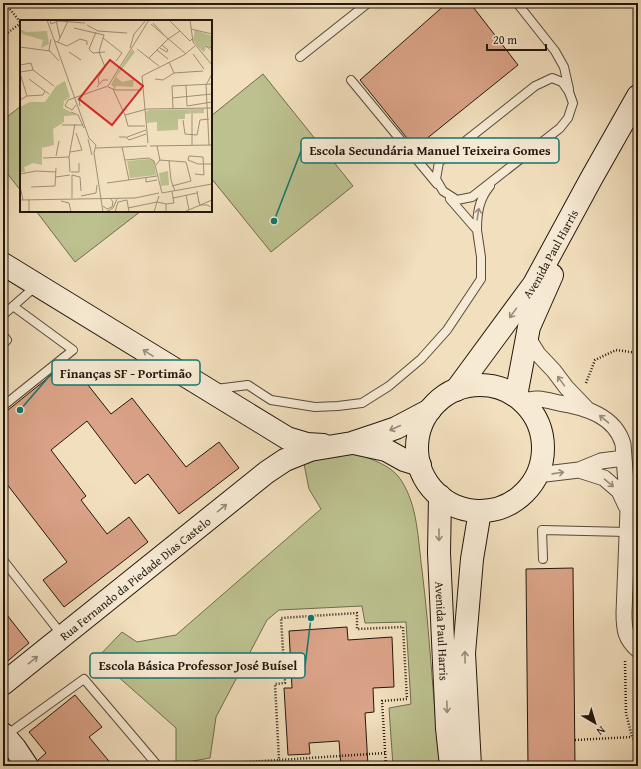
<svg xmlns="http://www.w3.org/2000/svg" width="641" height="769" font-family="'Gentium Book Plus',serif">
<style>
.green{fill:#bcc18f;stroke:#6f6c4e}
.building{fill:#dba388;stroke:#22180d}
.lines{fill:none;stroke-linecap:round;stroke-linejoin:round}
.lane-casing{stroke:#564a39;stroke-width:10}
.street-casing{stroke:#564a39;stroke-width:17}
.secondary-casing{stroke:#22180d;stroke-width:24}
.path{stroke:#22180d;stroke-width:2.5;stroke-dasharray:1 2;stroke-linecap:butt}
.lane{stroke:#f7ead4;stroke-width:8}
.street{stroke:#f7ead4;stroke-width:15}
.secondary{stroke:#f7ead4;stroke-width:22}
.oneway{stroke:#978c7a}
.labels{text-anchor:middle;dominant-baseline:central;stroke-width:3.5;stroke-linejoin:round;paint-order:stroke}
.street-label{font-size:12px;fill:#22180d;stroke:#f7ead4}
.inset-road{fill:none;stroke:#9f8f77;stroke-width:1}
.view{fill:#d62828;fill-opacity:0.15;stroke:#d62828;stroke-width:2}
.inset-edge{fill:none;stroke:#22180d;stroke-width:2}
.leader{fill:none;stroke:#0f766e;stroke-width:1.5}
.callout-dot{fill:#0f766e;stroke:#f7ead4;stroke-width:1.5}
.callout{fill:#f7ead4;stroke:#0f766e;stroke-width:1.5}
.callout-label{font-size:13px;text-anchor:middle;font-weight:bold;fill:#22180d}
</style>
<rect width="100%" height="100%" fill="#f2dfbd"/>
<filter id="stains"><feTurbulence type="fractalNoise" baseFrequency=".005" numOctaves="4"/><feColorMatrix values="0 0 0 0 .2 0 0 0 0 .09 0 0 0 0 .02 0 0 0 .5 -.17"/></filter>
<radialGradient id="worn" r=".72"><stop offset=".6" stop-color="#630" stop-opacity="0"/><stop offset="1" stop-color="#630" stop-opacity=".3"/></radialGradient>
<!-- green -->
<path class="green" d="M263 74 353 186 271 252 211 178V116Z
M21 106V191L3 168V120Z
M36 211H141L75 262Z
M357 454C373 460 391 465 401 480 418 506 418 540 422 570 430 635 433 701 440 766H393L389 708 411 704 406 622 365 623 362 606 279 610 267 620 216 717 210 758 176 764V728L97 658 122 632 137 642 176 635 321 509 309 489 304 464 329 456Z
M335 762V766H277Z"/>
<!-- building -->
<path class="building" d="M447 3H470L518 65 415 148 360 80Z
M69 361 111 414 132 398 186 467 219 442 239 468 179 514 148 474 135 484 87 421 51 450 86 496 81 500 107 534 129 517 148 542 64 607 43 580 67 562 3 479V414Z
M573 568 575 766H528L526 569Z
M3 610 29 643 3 665Z
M347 627 348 640 392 637 394 687 373 688 374 712 365 713 368 766H341L339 741 309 743 310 754 288 755 284 688H292L289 631Z
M75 695 102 727 89 737 113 766H39L38 760 46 753 29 732Z"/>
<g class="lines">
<defs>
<path id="lane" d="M517 3 555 51 564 67 569 89
M300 57 368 3
M552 78 562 82 569 92 573 103 568 118 560 128 472 197 457 200 443 191 436 179 439 162 535 86Z
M351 80 437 184
M450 199 477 230C477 213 479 199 490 186
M3 315 36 286
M3 335 7 340 3 344
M216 389 248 385 271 400 315 407 338 406 362 403 389 386 421 359 447 330 481 279V257L477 230
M3 406 73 350 13 306
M543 559 542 530 627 532
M3 560 62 635
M5 736 84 679 158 766"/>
<path id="street" d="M528 338 538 354 554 371 566 387 587 409
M523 402C536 396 546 400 559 403 585 407 615 416 623 444L628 510 624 613C624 629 625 639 638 650
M579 470 604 478 619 491 626 506
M537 475 579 470 601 461 624 458"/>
<g id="secondary">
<path d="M3 264 287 438 307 444 323 445"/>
<circle cx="480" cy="448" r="63"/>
<path id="s1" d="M456 390 534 284 591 179 638 96"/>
<path d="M516 396 529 327 552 275"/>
<path d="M354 443 386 450 404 460 420 465"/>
<path id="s2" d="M440 496 439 553 447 728 451 766"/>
<path id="s3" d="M3 684 267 472 285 460 310 450 352 443 379 434 396 428 430 410"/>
<path d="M3 734 15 748 27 766"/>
<path d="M470 766 464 653 472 559 480 511"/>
</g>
</defs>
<!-- lane casing -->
<use href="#lane" class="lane-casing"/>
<!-- street casing -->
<use href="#street" class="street-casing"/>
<!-- secondary casing -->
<use href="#secondary" class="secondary-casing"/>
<!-- path -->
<path class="path" d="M3 36 21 23 5 3
M586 383 595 360 616 350 638 353
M625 661 626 713 632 737 638 744
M575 740 632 737
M385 753 279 760 275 684 285 683 281 618 357 613V629L403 627 407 699 382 701 386 766
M197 766V765L279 760"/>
<!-- lane -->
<use href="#lane" class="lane"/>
<!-- street -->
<use href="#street" class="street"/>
<!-- secondary -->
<use href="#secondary" class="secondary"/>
</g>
<!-- one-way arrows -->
<defs><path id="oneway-shaft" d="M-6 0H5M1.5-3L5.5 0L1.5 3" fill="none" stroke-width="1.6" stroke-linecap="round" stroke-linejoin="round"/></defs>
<g class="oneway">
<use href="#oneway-shaft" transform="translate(478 214) rotate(-81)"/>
<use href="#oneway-shaft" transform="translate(513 313) rotate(126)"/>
<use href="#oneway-shaft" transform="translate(148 353) rotate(-148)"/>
<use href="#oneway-shaft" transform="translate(561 381) rotate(-126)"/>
<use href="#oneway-shaft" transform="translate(604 419) rotate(-140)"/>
<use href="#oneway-shaft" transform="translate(395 428) rotate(156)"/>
<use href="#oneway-shaft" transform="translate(558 473) rotate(-8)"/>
<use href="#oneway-shaft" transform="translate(609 483) rotate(40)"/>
<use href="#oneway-shaft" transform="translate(222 508) rotate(-39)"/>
<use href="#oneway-shaft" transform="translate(439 535) rotate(90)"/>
<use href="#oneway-shaft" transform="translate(465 657) rotate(-91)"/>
<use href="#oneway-shaft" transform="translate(33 660) rotate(-39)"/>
<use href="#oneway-shaft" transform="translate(447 707) rotate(88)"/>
</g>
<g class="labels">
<!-- street labels -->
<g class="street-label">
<text stroke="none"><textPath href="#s1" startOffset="166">Avenida Paul Harris</textPath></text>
<text stroke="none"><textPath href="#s3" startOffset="169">Rua Fernando da Piedade Dias Castelo</textPath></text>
<text stroke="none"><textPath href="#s2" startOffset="135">Avenida Paul Harris</textPath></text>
</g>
</g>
<!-- overview -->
<g transform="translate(20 20)">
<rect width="192" height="192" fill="#f2dfbd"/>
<path d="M0 9 6 12 27 11 29 24 21 28 23 20 2 14ZM175 10 192 16V28L187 25 184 32 178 27 173 20ZM112 29 115 32 96 57 102 62 114 59 113 67 96 66 95 69 91 64ZM45 61 50 77 44 81 43 88 56 95 44 96V102L33 109 34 125 22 128V145L13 143 4 147 5 152H0V87L10 82H25L36 66ZM184 89V93L165 94V99H158V110L137 111V102L127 103 126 92 129 90ZM129 139 134 141 136 155 110 158 107 141ZM148 151 149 165 141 166 139 153Z" fill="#bcc18f"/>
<path class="inset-road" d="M27 0 69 118 76 125 74 133 83 192M30 0 31 4 38 1 65 3M36 0 40 18M149 0 170 21 172 19M170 0 173 22 192 45M133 3 144 15M131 4 166 34M67 5 78 11 107 13M54 8 84 15 83 18M171 9 192 14M76 12 69 29 73 33 85 32M83 18 102 33 96 41M31 19 29 30 39 41M35 21 47 26 60 19 67 21V25M38 22 48 1M0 27 30 31M110 28 114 14 126 0M140 28 147 32 148 30 142 25M192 28 186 26 192 31M117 29 139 46M137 30 148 39M49 32 61 40M173 34 184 49M129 38 148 19 160 11M0 45 11 43 13 50M0 52 13 50 34 66M0 53 7 76M154 53 183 51M9 59 29 74M135 59 143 60 154 53 149 42M79 64 78 58 85 47 79 32 83 18M186 64 189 125M166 65 167 86M186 65 192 54M77 67 83 60H88M88 67 96 70H122M93 69 105 95 127 89 192 88M152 78 192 74M0 80 7 76 23 75 25 71M56 85 52 90 45 86 48 80 88 66 129 0M60 86 59 80 63 75M167 86 192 82M153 88 152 66 192 64M51 92 58 95 64 108M172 94V126M105 95 108 106H125M163 100 165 114 177 115 180 100 189 99M42 105H63M99 117H106L109 120 126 114M107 117 126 110M68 119 72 135M128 123 122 56 164 35 175 26M130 126 192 125M102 127 109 160M76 128 127 126M50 132 62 130 56 113M36 136 39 121M23 138 49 137M105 140 129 138 134 141M139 140 166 142 171 161 152 166M168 140 169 136 183 137 184 155 175 154M168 140 178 144H192M134 141 142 173 192 164M149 141 151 160 155 171M136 145 140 140 137 126M50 152 49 137 55 104M51 152H59V143M0 154 16 151 36 152M52 155 60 157 61 171M52 155V178M36 157 50 155M126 158V162L137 160M87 163 137 156M0 166 3 180M11 167 35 166 36 148M177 171 179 183M166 175 169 190M61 176 76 173 77 165M153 178 177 173M0 180 115 178 139 173M41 181 49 183 51 192M179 182 180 185H188L190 187M83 186 87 189 92 187 93 182 90 178M108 188 137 182 139 176M9 192V179M86 192 93 188 97 179M95 192 98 182 107 180 109 192M134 192 137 182 146 184M146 192V184L154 183 152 172M164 192 192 180M192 192V168"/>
<path class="view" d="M90 40 123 66 92 105 59 79Z"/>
<rect width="192" height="192" class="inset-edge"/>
</g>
<!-- callouts -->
<path class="leader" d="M274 221L301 151M20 410L52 373M311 618L305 666"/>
<g class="callout-dot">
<circle cx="274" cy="221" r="4"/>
<circle cx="20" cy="410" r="4"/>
<circle cx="311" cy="618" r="4"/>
</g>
<g class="callout">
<rect x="301" y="138" width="258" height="25" rx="4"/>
<rect x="52" y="360" width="148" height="25" rx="4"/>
<rect x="90" y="653" width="215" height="25" rx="4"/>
</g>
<g class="callout-label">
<text x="430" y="155">Escola Secundária Manuel Teixeira Gomes</text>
<text x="126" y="378">Finanças SF - Portimão</text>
<text x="198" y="670">Escola Básica Professor José Buísel</text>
</g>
<!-- margin -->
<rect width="641" height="769" fill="none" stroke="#f2dfbd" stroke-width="16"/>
<rect x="4" y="4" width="633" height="761" fill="none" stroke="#22180d" stroke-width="2"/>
<rect x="8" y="8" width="625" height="753" fill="none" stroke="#22180d"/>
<!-- north arrow -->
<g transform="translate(595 723) rotate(142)" stroke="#f7ead4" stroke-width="3" paint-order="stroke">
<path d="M0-3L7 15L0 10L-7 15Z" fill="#22180d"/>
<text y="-6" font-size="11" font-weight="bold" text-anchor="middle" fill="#22180d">N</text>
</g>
<!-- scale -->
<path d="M487 44v6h59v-6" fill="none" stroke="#22180d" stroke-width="2"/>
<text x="493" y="44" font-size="12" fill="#22180d" stroke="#f7ead4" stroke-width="3" paint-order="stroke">20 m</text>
<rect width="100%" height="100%" filter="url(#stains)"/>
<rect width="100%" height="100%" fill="url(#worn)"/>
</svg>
